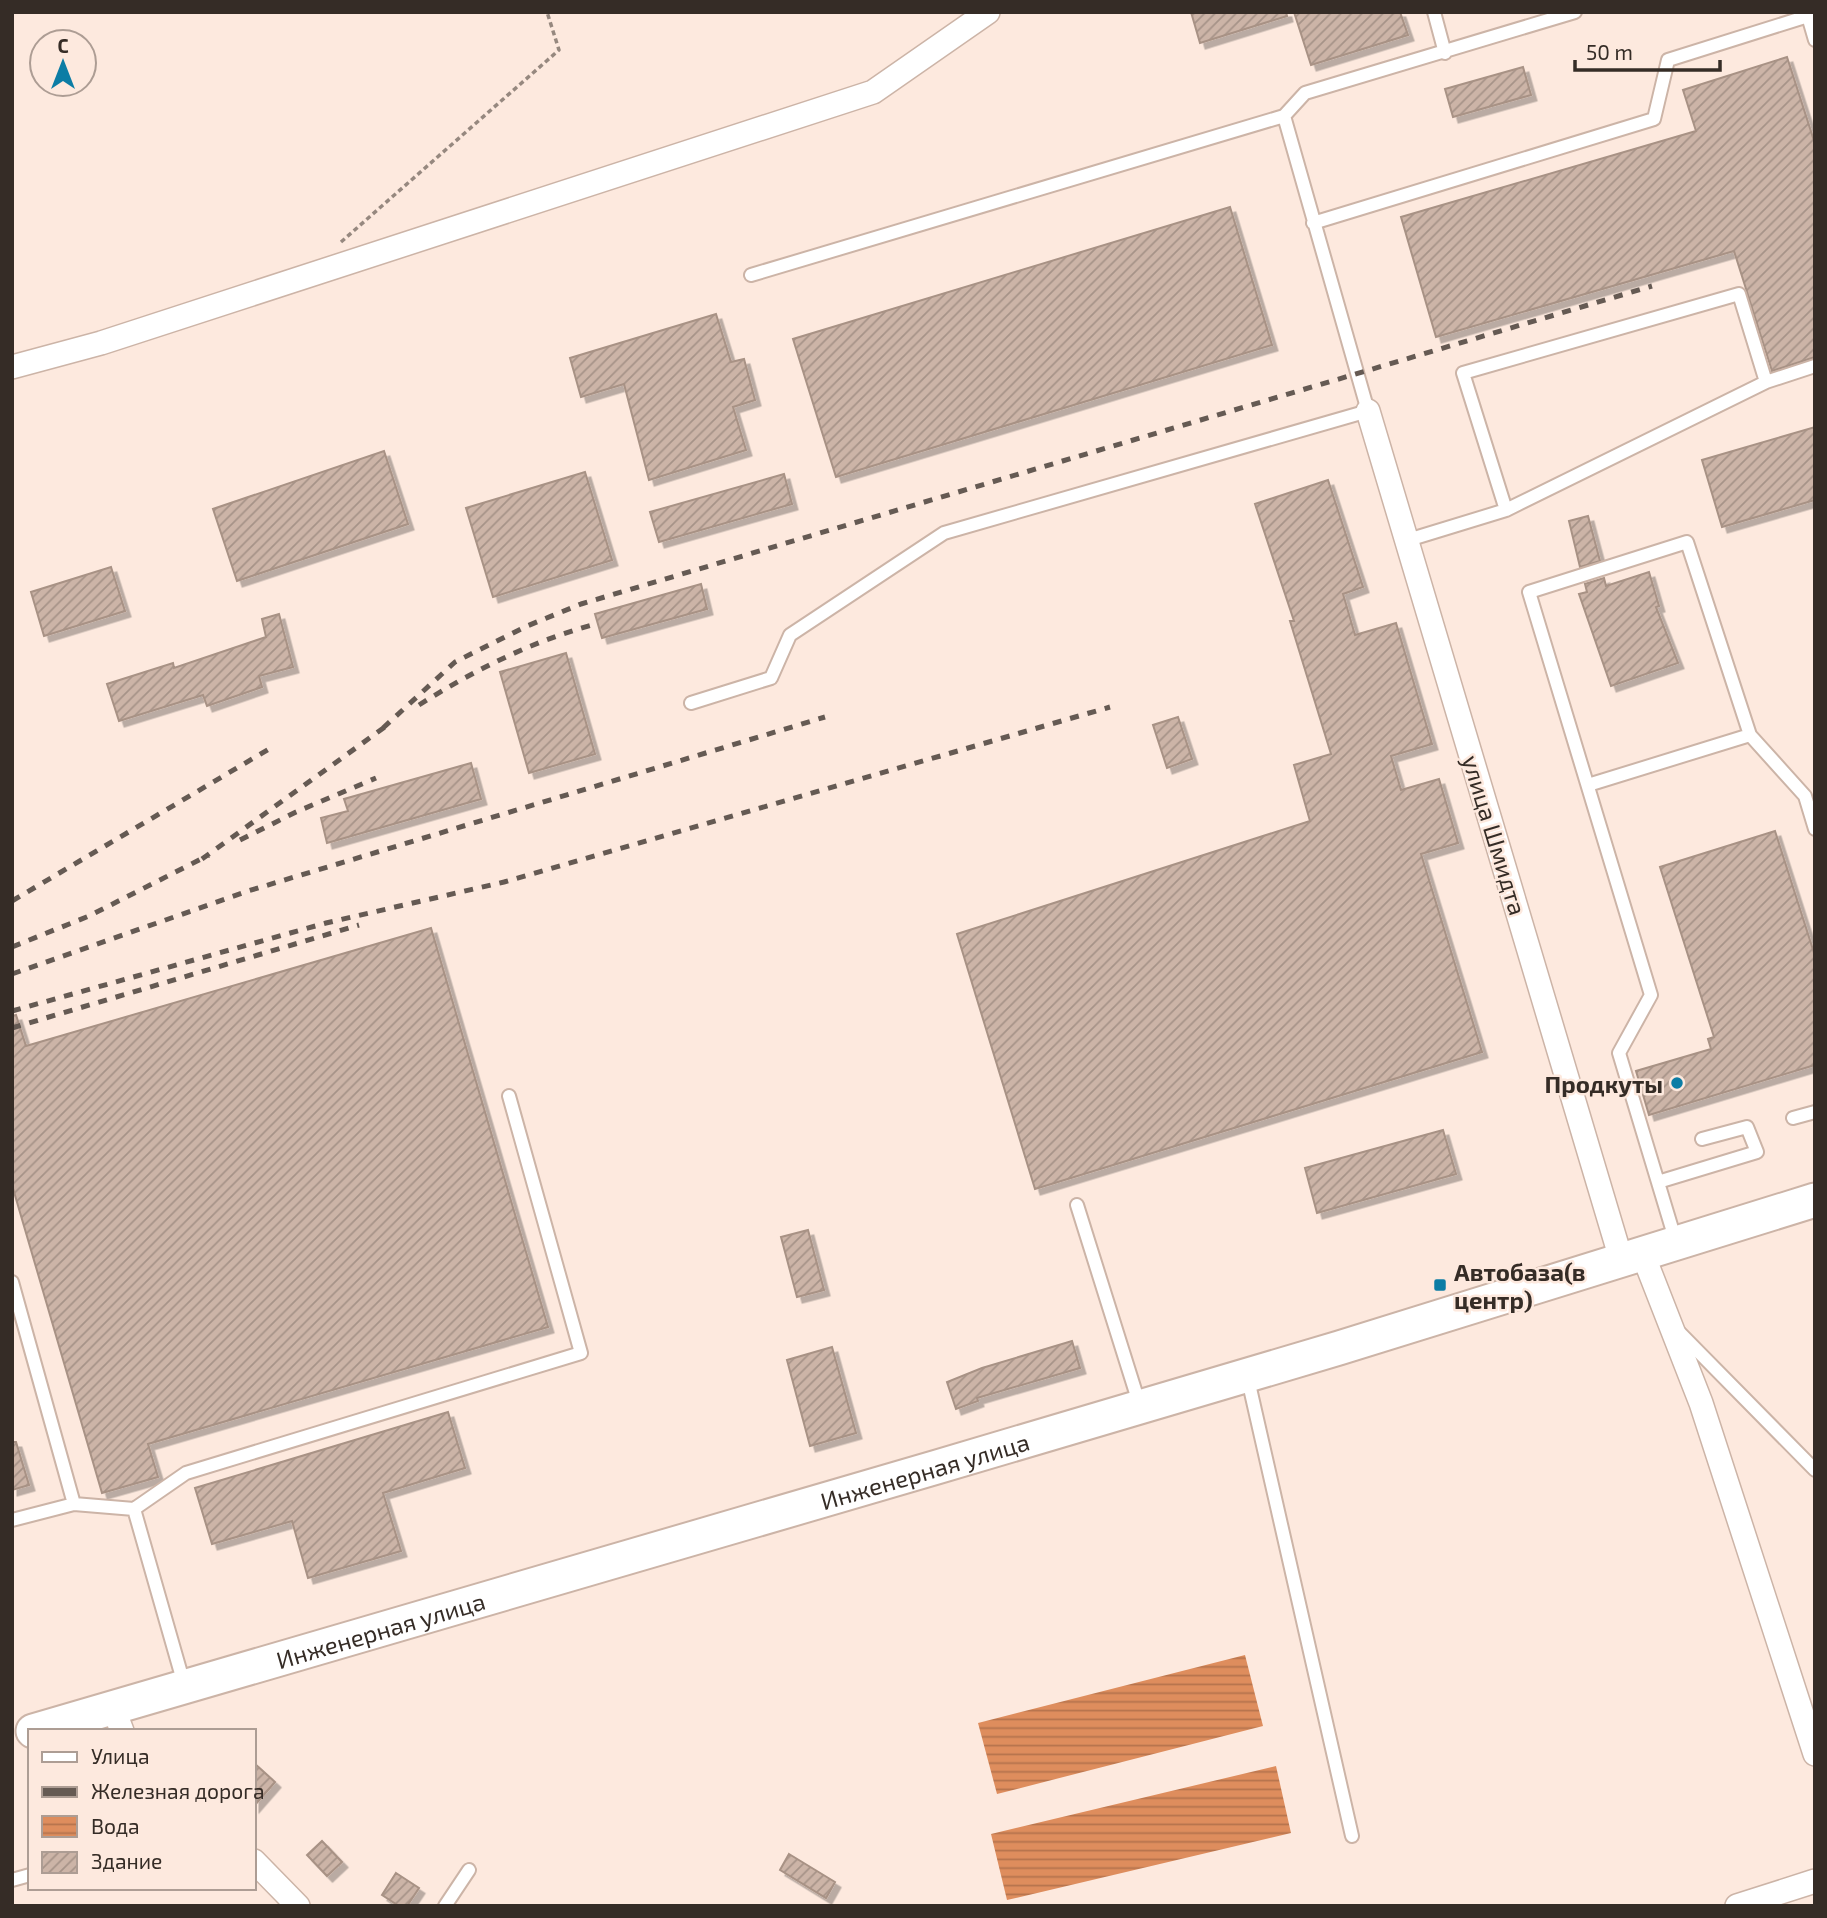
<svg xmlns="http://www.w3.org/2000/svg" width="1827" height="1918" font-family="'Exo 2',sans-serif">
<style>
.water{fill:url(#water-rules)}
.building{fill:url(#building-hatch);stroke:#a89285;stroke-width:2;filter:url(#shadow)}
.lines{fill:none;stroke-linecap:round;stroke-linejoin:round}
.lane-casing{stroke:#ccb4a7;stroke-width:16}
.street-casing{stroke:#ccb4a7;stroke-width:26}
.secondary-casing{stroke:#ccb4a7;stroke-width:37}
.path{stroke:#96887f;stroke-width:3.5;stroke-dasharray:5 3.5;stroke-linecap:butt}
.lane{stroke:#fff;stroke-width:12}
.street{stroke:#fff;stroke-width:23}
.secondary{stroke:#fff;stroke-width:33}
.rail{stroke:#655a53;stroke-width:5;stroke-dasharray:9 9;stroke-linecap:butt}
.poi-dot{fill:#0c7da5;stroke:#fde9de;stroke-width:2.5}
.labels{text-anchor:middle;dominant-baseline:central;stroke-width:5;stroke-linejoin:round;paint-order:stroke}
.street-label{font-size:24px;fill:#352c26;stroke:#fde9de}
.poi-label{font-size:24px;font-weight:bold;fill:#352c26;stroke:#fde9de;text-anchor:end}
</style>
<defs>
<pattern id="water-rules" width="6" height="5" patternUnits="userSpaceOnUse" patternTransform="scale(1.75)"><rect width="6" height="5" fill="#de8d5d"/><path d="M0 2.5h6" fill="none" stroke="#b5734d"/></pattern>
<pattern id="building-hatch" width="6" height="6" patternUnits="userSpaceOnUse" patternTransform="scale(1.75)"><rect width="6" height="6" fill="#ccb4a7"/><path d="M-1 1l2-2M0 6l6-6M5 7l2-2" fill="none" stroke="#a69388"/></pattern>
<filter id="shadow"><feDropShadow dx="5.5" dy="5.5" stdDeviation="0" flood-color="#0004"/></filter>
</defs>
<rect width="100%" height="100%" fill="#fde9de"/>
<!-- water -->
<path class="water" d="M1245 1655 1263 1726 997 1794 978 1723Z
M1276 1766 1291 1833 1007 1900 991 1834Z"/>
<!-- building -->
<path class="building" d="M1191 12H1286L1287 16 1200 43Z
M1294 12H1400L1408 35 1311 65Z
M1787 57 1815 144V357L1772 371 1734 251 1436 337 1401 217 1696 131 1683 90Z
M1523 67 1531 95 1453 117 1445 89Z
M1230 207 1272 345 836 477 793 339Z
M716 314 731 362 744 359 755 400 733 407 746 450 649 480 624 384 581 397 570 358Z
M1815 427V500L1722 527 1702 460Z
M384 451 408 524 237 581 213 509Z
M585 472 612 560 493 597 466 508Z
M784 474 792 504 659 542 650 512Z
M1328 480 1363 587 1343 594 1355 635 1396 623 1432 744 1391 756 1401 790 1439 779 1458 843 1421 854 1482 1052 1035 1189 957 934 1310 821 1294 765 1331 754 1290 621H1294L1255 504Z
M1588 516 1600 561 1580 567 1569 521Z
M111 567 125 611 44 636 31 592Z
M1649 572 1659 606 1656 607 1678 663 1611 686 1579 594 1587 592 1585 584 1604 578 1606 586Z
M701 584 707 609 602 638 595 614Z
M279 614 293 667 259 676 262 687 207 706 203 695 119 721 107 684 173 663 174 668 266 637 262 619Z
M566 653 595 754 529 773 500 672Z
M1178 717 1192 759 1167 768 1153 725Z
M471 763 481 799 327 843 321 818 348 811 344 799Z
M1775 831 1815 956V1065L1649 1115 1636 1071 1711 1049 1708 1039 1714 1037 1660 867Z
M431 928 548 1327 148 1444 158 1477 102 1493 12 1185V1016L16 1015 26 1046Z
M1443 1130 1456 1174 1317 1213 1305 1168Z
M808 1230 824 1290 797 1297 781 1237Z
M1072 1341 1080 1368 977 1398 978 1401 956 1409 947 1382 982 1368Z
M832 1347 856 1433 810 1446 787 1360Z
M448 1412 465 1468 383 1493 401 1551 308 1578 292 1521 212 1544 195 1488Z
M12 1442H16L29 1485 12 1490Z
M254 1763 275 1782 254 1806Z
M322 1841 342 1862 327 1876 307 1855Z
M789 1854 835 1882 826 1898 780 1870Z
M396 1873 419 1888 407 1906H399L382 1895Z"/>
<g class="lines">
<defs>
<path id="lane" d="M1434 12 1445 53
M1284 116 1305 93 1575 12
M1313 223 1654 119 1668 60 1808 16 1815 40
M1506 510 1463 373 1739 294 1766 382
M1408 540 1506 510 1766 382 1815 366
M691 703 771 678 790 635 944 533 1368 411 1284 116 751 275
M1588 785 1750 735
M1793 1118 1815 1112
M1658 1182 1757 1152 1747 1127 1702 1139
M1077 1205 1140 1406
M1676 1242 1619 1053 1651 995 1529 592 1687 542 1750 735 1805 796 1815 829
M12 1282 74 1504 134 1509 184 1684
M1680 1333 1815 1470
M1247 1375 1352 1836
M134 1509 186 1473 581 1353 509 1096
M12 1520 74 1504
M12 1880 30 1875
M445 1906 469 1870"/>
<path id="street" d="M12 367 101 343 873 92 988 12
M1368 411 1621 1259
M1642 1252 1701 1403 1815 1754
M113 1707 122 1731
M254 1861 298 1906
M1737 1906 1815 1881"/>
<g id="secondary">
<path id="s1" d="M33 1731 937 1467 1339 1348 1815 1200"/>
</g>
</defs>
<!-- lane casing -->
<use href="#lane" class="lane-casing"/>
<!-- street casing -->
<use href="#street" class="street-casing"/>
<!-- secondary casing -->
<use href="#secondary" class="secondary-casing"/>
<!-- path -->
<path class="path" d="M341 242 559 50 547 12"/>
<!-- lane -->
<use href="#lane" class="lane"/>
<!-- street -->
<use href="#street" class="street"/>
<!-- secondary -->
<use href="#secondary" class="secondary"/>
<!-- rail -->
<path class="rail" d="M419 705C473 671 530 642 592 625
M383 728 455 662 527 626 581 604 1652 286
M240 840 296 812 376 778
M202 859 389 724
M12 901 269 749
M12 947 89 916 209 855
M12 974 248 891 825 717
M12 1011 326 923 504 882 1110 707
M12 1028 359 925"/>
</g>
<!-- markers -->
<g class="poi-dot">
<circle cx="1677" cy="1083" r="7"/>
<rect x="1433" y="1278" width="14" height="14" rx="3.5"/>
</g>
<g class="labels">
<!-- street labels -->
<g class="street-label">
<text transform="translate(1495 835) rotate(73)">улица Шмидта</text>
<text stroke="none"><textPath href="#s1" startOffset="929">Инженерная улица</textPath></text>
<text stroke="none"><textPath href="#s1" startOffset="362">Инженерная улица</textPath></text>
</g>
<!-- poi labels -->
<g class="poi-label">
<text x="1663" y="1083">Продкуты</text>
<text x="1454" y="1271" text-anchor="start">Автобаза(в<tspan x="1454" dy="28">центр)</tspan></text>
</g>
</g>
<!-- border -->
<rect width="1827" height="1918" fill="none" stroke="#352c26" stroke-width="28"/>
<!-- legend -->
<rect x="28" y="1729" width="228" height="161" fill="#fde9de" stroke="#ad9d94" stroke-width="2"/>
<rect x="42" y="1752" width="35" height="10" fill="#ffffff" stroke="#ad9d94" stroke-width="2"/>
<text x="91" y="1764" font-size="21" fill="#352c26">Улица</text>
<rect x="42" y="1787" width="35" height="10" fill="#655a53" stroke="#ad9d94" stroke-width="2"/>
<text x="91" y="1799" font-size="21" fill="#352c26">Железная дорога</text>
<rect x="42" y="1816" width="35" height="21" fill="url(#water-rules)" stroke="#ad9d94" stroke-width="2"/>
<text x="91" y="1834" font-size="21" fill="#352c26">Вода</text>
<rect x="42" y="1852" width="35" height="21" fill="url(#building-hatch)" stroke="#ad9d94" stroke-width="2"/>
<text x="91" y="1869" font-size="21" fill="#352c26">Здание</text>
<!-- north arrow -->
<g transform="translate(63 63)"><circle r="33" fill="#fde9de" stroke="#ad9d94" stroke-width="2"/>
<path d="M0-5L12 26L0 18L-12 26Z" fill="#0c7da5"/>
<text y="-10" font-size="19" font-weight="bold" text-anchor="middle" fill="#352c26">С</text>
</g>
<!-- scale -->
<path d="M1575 60v10h145v-10" fill="none" stroke="#352c26" stroke-width="3.5"/>
<text x="1586" y="60" font-size="21" fill="#352c26" stroke="#fde9de" stroke-width="5" paint-order="stroke">50 m</text>
</svg>
